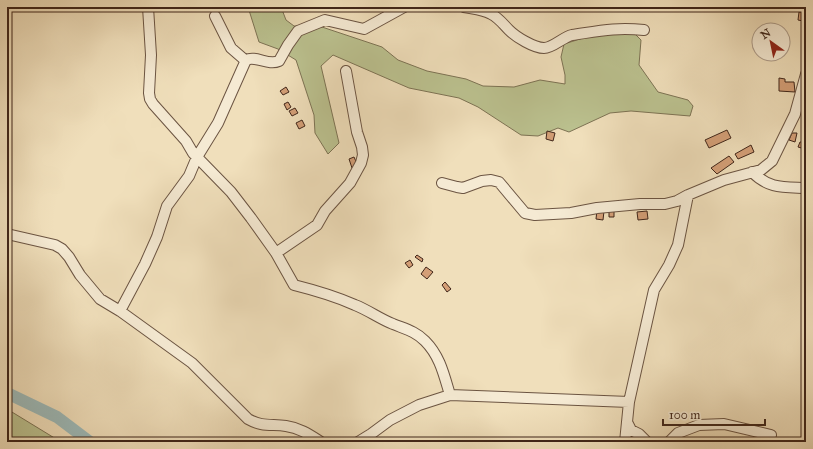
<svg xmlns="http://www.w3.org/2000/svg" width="813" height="449" font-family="'IM FELL Great Primer',serif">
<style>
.green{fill:#bbc18f;stroke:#7d7354}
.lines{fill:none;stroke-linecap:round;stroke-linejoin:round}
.river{stroke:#9dbab9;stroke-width:12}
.building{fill:#d49f77;stroke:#3f2519}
.minor-casing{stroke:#6b5442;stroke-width:12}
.minor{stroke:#f5ead3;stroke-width:10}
</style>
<rect width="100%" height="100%" fill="#f0dfbb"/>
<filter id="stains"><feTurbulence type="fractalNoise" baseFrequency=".005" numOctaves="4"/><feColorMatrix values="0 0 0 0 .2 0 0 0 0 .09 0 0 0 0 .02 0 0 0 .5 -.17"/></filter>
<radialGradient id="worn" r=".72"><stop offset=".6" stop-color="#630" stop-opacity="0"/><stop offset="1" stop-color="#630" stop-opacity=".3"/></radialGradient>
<!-- green -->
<path class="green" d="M248 7H281L286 20 294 26 322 27 382 47 398 60 427 71 466 79 483 86 514 87 540 80 565 84V75L561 57 564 44 596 34 633 32 641 40 639 65 658 92 688 100 693 106 690 116 631 111 610 113 569 132 558 128 538 136 521 135 478 107 459 98 409 88 333 55 321 66 339 143 328 154 315 133 314 115 296 60 278 49 259 42Z
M7 409 61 442H7Z"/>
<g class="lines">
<!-- river -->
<path class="river" d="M7 393 57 417 90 442"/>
</g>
<!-- building -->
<path class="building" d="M799 12H804L803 21 798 20Z
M779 78 785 79V82H794L795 92 779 91Z
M286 87 289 92 283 95 280 91Z
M288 102 291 107 287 110 284 104Z
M295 108 298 113 292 116 289 111Z
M302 120 305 126 299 129 296 123Z
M727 130 731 138 709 148 705 140Z
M547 131 555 133 553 141 546 139Z
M792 133H797L795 142 789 140Z
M800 142H806L805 149 798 147Z
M751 145 754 152 738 159 735 154Z
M729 156 734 162 717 174 711 168Z
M354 157 358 166 352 168 349 159Z
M597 210 604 211 603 220 596 219Z
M609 211H614V217H609Z
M647 211 648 219 638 220 637 212Z
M417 255 423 259 422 262 415 257Z
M410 260 413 265 409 268 405 263Z
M426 267 433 272 427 279 421 274Z
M445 282 451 289 447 292 442 285Z"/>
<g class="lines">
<defs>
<path id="minor" d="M148 7 151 55 149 93 150 99 153 104 186 141 193 153 231 192 251 218 276 253 294 285C314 290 335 296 355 305 368 310 380 319 393 324 405 329 415 331 425 341 440 356 444 375 450 395
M464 7C474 9 482 9 491 14 499 18 503 24 509 30 516 37 534 48 544 48 553 48 563 37 572 35 599 31 616 27 644 30
M215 16 231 48 246 61
M752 172C769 189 783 187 806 188
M442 183 457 187 463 188 482 181 491 180 499 182 525 213 535 215 571 213 597 208 640 204H665L677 201 688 195
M7 234 55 245 62 249 69 257 80 275 100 299 120 311 192 363 248 419C262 427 271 424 286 426 300 428 310 435 321 442
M276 253 317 225 325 211 350 183 361 163 363 155 362 147 357 132 346 71
M120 311 145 264 157 237 167 206 189 176 197 157 218 123 246 60C256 55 268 66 279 61L288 45 298 31 325 20 364 29 404 7
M358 442 371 434 390 420 419 405 450 395 629 402
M625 442 627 422
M647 442 639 434 631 430 627 422 629 402 654 290 669 265 678 245 688 195 724 180 761 170 772 161 795 114 806 74
M669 442 678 433 699 425 724 424 771 435"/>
</defs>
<!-- minor casing -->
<use href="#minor" class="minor-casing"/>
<!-- minor -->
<use href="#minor" class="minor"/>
</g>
<!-- margin -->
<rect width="813" height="449" fill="none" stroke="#f0dfbb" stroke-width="24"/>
<rect x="8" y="8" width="797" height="433" fill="none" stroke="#3f2519" stroke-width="2"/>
<rect x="12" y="12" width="789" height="425" fill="none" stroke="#3f2519"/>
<!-- north arrow -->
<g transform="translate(771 42) rotate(327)"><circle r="19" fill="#f5ead3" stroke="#ac9b89"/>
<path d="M0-3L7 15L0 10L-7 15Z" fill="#8f2418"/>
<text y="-6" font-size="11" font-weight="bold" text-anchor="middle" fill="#3f2519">N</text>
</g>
<!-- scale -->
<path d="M663 419v6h102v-6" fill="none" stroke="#3f2519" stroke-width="2"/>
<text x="669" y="419" font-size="12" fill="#3f2519" stroke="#f5ead3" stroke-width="3" paint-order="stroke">100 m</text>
<rect width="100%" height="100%" filter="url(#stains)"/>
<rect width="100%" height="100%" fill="url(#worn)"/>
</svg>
